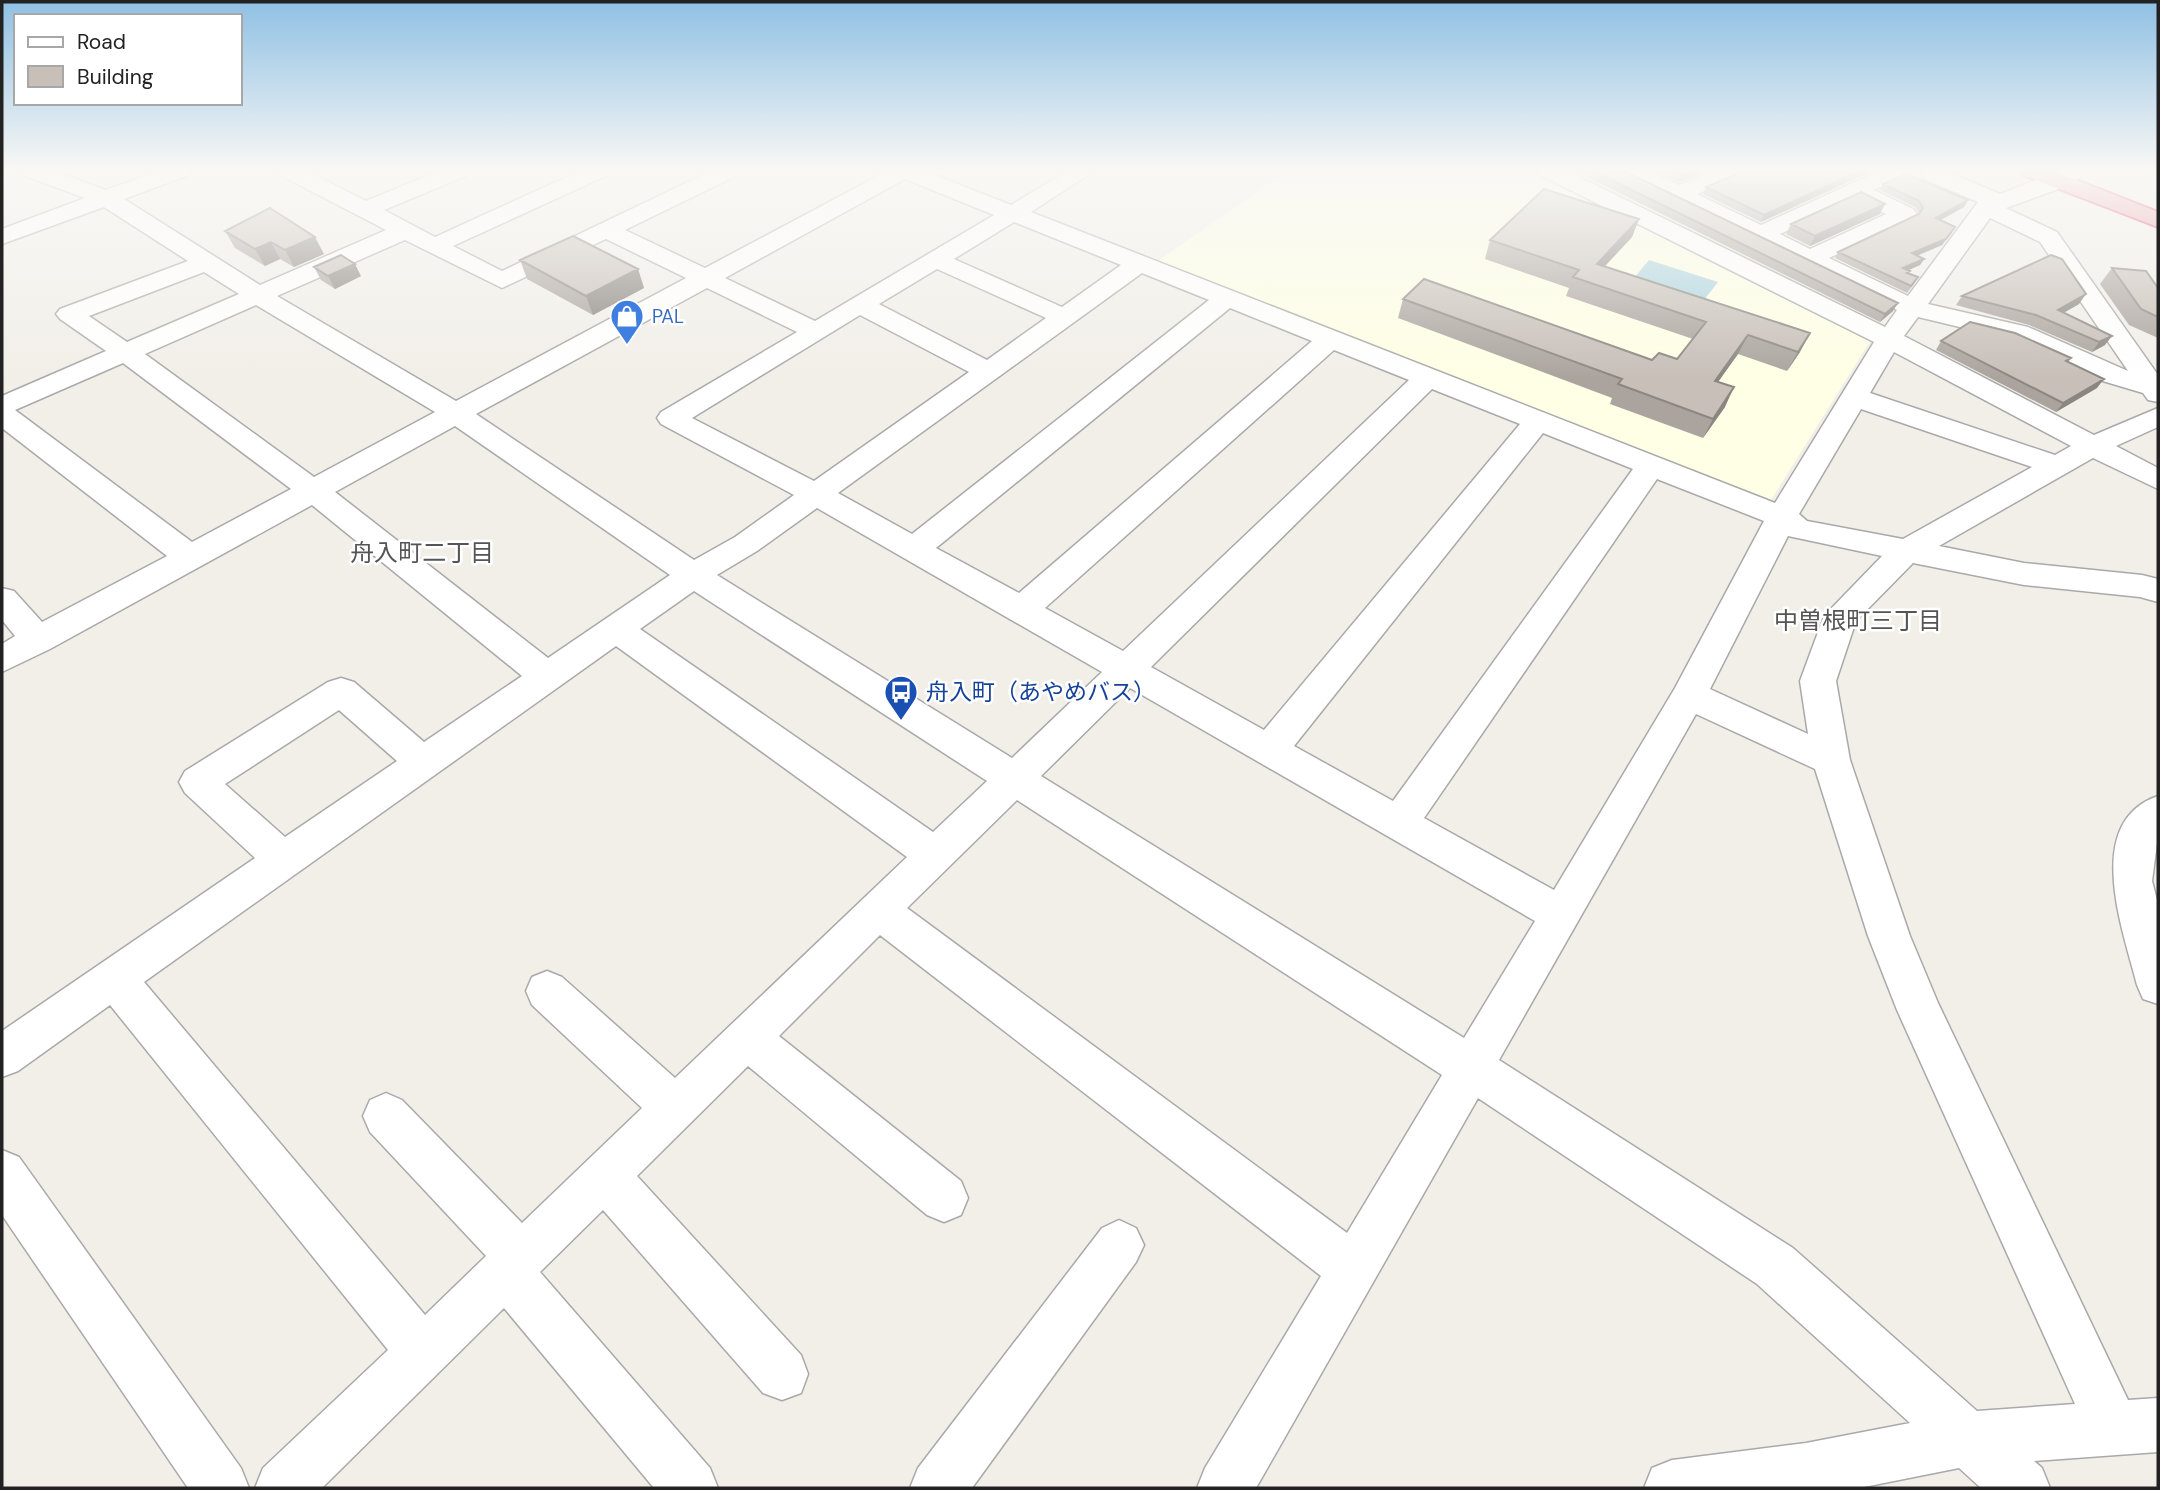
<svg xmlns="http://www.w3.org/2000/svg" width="2160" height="1490" font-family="'DM Sans','Noto Sans JP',sans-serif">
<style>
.education{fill:#ffffe5}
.water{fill:#aad3df}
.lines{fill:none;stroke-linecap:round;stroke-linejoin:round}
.minor-casing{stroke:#a9a9a9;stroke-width:3}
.highway-casing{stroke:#dc2a67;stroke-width:4}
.minor{fill:#fff;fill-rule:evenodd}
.highway{fill:#e892a2;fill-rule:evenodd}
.wall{fill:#aba49e}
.shaded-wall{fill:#8b8681}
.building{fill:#c7bfb8;stroke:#8b8681;stroke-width:2}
.labels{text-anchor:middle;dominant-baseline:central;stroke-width:5;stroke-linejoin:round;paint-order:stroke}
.far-shop-label{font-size:19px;fill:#366cbe;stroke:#fff;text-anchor:start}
.transit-label{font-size:23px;fill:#164399;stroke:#fff;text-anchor:start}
.neighbourhood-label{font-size:24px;fill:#555;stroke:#fff}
</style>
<rect width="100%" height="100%" fill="#f2efe9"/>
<!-- education -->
<path class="education" d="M1288 170H1529L1870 341 1771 500 1158 261Z"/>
<!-- water -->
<path class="water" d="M1649 260 1718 282 1704 300 1634 278Z"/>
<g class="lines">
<defs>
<path id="minor" d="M20 170H51L106 190 161 170H192L189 175 124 199 260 285 386 230 280 175 277 170H305L366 201 441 170H471L468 175 384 210 435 237 582 170H611L608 175 453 246 502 271 713 170H741L738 175 625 230 705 268 889 170H922L1011 205 1069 170H1096L1031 212 1775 503 1874 342 1540 175 1537 170H1565L1885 327 1897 310 1621 175 1618 170H1646L1679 185 1715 170H1745L1742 175 1697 194 1761 225 1881 170H1910L1907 175 1874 190 1913 209 1917 214 1913 219 1829 258 1908 296 1978 202 1924 179 1921 174 1924 170H1952L1950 173 2000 194 2063 170H2090L2067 186 2006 208 2057 232 2158 375V402L2148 400 2143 393 2096 379 2010 339 1918 317 1904 336 2094 435 2158 408V427L2116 446 2158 468V489L2093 458 1939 546 2024 563 2142 575 2158 579V602L2140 597 2024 585 1913 563 1856 621 1836 681 1850 760 1910 936 1938 1003 2128 1400 2158 1398V1452L2034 1461 2042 1468 2050 1488H1981L1959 1468 1859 1488H1644L1652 1468 1672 1460 1806 1443 1910 1423 1757 1284 1478 1098 1256 1488H1197L1205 1468 1321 1276 880 935 779 1036 961 1181 968 1198 961 1215 944 1222 927 1215 748 1066 637 1176 801 1355 808 1374 801 1393 782 1400 763 1393 603 1210 540 1272 710 1468 718 1488H654L504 1308 322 1488H255L263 1468 388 1350 110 1005 18 1071 2 1077V1031L255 858 185 793 179 782 185 771 328 682 341 678 354 682 424 742 522 676 312 505 50 649 2 672V644L15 636 2 620V588L14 591 42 622 167 556 2 428V396L106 351 60 319 56 314 60 309 188 261 104 207 2 244V229L85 198 23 175ZM905 179 994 215 815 321 725 278ZM1856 199 1886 214 1810 249 1780 234ZM1990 218 2040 242 2128 371 2028 327 1928 304ZM1014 222 1121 265 1062 307 954 259ZM606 239 686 278 456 401 277 296 405 240 502 288ZM937 269 1046 318 987 360 879 304ZM204 272 239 294 127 342 89 316ZM1142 273 1209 300 912 534 838 493ZM707 288 797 332 661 412 657 418 661 424 794 495 735 537 694 560 476 414ZM256 305 435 412 314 477 145 354ZM1230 308 1312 341 1019 593 936 548ZM860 315 969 372 814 481 692 418ZM1334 350 1409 380 1123 651 1045 608ZM1894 352 2071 446 2055 455 1870 393ZM123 363 291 489 192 542 15 410ZM1432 389 1520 424 1264 730 1151 667ZM1861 409 2032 467 1903 539 1807 521 1799 514ZM455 426 670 575 548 658 335 492ZM1543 433 1633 469 1393 801 1294 746ZM1657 479 1764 521 1675 688 1554 890 1424 818ZM817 508 1102 672 1012 758 717 575 757 551ZM1788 536 1882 556 1824 616 1800 681 1808 734 1710 689ZM694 591 987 781 933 832 640 629ZM616 646 907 857 675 1078 562 977 547 971 532 977 526 991 532 1005 642 1108 522 1223 402 1100 386 1093 370 1100 363 1116 370 1132 486 1256 425 1315 144 982ZM1130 688 1535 921 1464 1038 1041 776ZM339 710 397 761 285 837 225 784ZM1696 714 1815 769 1868 936 1897 1010 2075 1404 1977 1411 1793 1248 1499 1060ZM1017 800 1442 1075 1347 1233 907 908Z
M2158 796V836L2152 881 2158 904V1004L2143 999 2137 985C2123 930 2082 822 2158 796Z
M2 1150 19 1157 241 1468 249 1488H188L2 1215Z
M1119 1220 1136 1228 1144 1245 1136 1262 972 1488H910L918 1468 1102 1228Z"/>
<path id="highway" d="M2019 170H2051L2158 212V227L2023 175Z"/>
</defs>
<!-- minor casing -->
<use href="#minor" class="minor-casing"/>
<!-- highway casing -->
<use href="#highway" class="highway-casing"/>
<!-- minor -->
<use href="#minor" class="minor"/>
<!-- highway -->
<use href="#highway" class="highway"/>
</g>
<!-- wall -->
<path class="wall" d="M1573 170H1622L1893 311 1880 322Z
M1652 170H1709L1679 182Z
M1874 170 1761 222 1703 194 1706 187Z
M1883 184 1964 207 1941 220 1952 233 1942 245 1917 256 1924 259 1920 265 1908 270 1914 284 1907 293 1835 258 1838 252 1919 213 1915 207 1880 190Z
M1880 214 1810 246 1786 234 1791 224Z
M1639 219 1632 237 1605 266 1800 352 1787 371 1738 354 1718 382 1725 407 1703 438 1610 404 1612 398 1398 318 1403 299 1652 360 1677 359 1693 339 1566 296 1569 288 1485 259 1490 240Z
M225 231 324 254 294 267 280 259 265 266 235 248Z
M520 260 638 269 644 288 593 315 527 279Z
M314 267 361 276 335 289 321 280Z
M2112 268 2158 288V338L2129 325 2100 284Z
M1962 296 2079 304 2063 313 2105 345 2092 352 2029 325 1956 305Z
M1941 341 2071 358 2068 362 2097 388 2056 412 1936 350Z"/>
<!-- shaded-wall -->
<path class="shaded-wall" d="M1694 170H1709L1679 182 1682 175Z
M1862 170H1874L1761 222 1764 215Z
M1968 200 1964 207 1933 224 1936 218Z
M1885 204 1880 214 1810 246 1815 236Z
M1639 219 1632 237 1590 282 1597 264Z
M1955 227 1942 245 1908 259 1912 253Z
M315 237 324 254 294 267 285 250Z
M271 242 280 259 265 266 255 249Z
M1924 259 1920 265 1900 274 1903 268Z
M355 264 361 276 335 289 328 276Z
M638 269 644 288 593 315 586 296Z
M2086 294 2079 304 2051 320 2058 310Z
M1898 303 1893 311 1880 322 1885 314Z
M1810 333 1800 352 1787 371 1798 352Z
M1748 335 1738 354 1705 400 1715 381Z
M2112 336 2105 345 2092 352 2099 342Z
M2104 379 2097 388 2056 412 2063 403Z
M1734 387 1725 407 1703 438 1713 419Z"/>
<!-- building -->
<path class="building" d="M1591 170H1622L1898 303 1885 314Z
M1671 170H1694L1682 175Z
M1746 170H1862L1764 215 1706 187Z
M1906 174 1968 200 1936 218 1955 227 1946 239 1912 253 1924 259 1903 268 1910 271 1907 273 1918 277 1911 286 1838 252 1919 214 1923 208 1919 201 1883 184Z
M1544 189 1639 219 1597 264 1810 333 1798 352 1748 335 1715 381 1734 387 1713 419 1618 384 1622 379 1403 299 1424 279 1652 360 1659 353 1677 359 1706 322 1573 277 1579 270 1490 240Z
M1861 192 1885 204 1815 236 1791 224Z
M270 208 315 237 285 250 271 242 255 249 225 231Z
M573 236 638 269 586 296 520 260Z
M341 255 355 264 328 276 314 267Z
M2051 255 2062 259 2086 294 2058 310 2112 336 2099 342 2036 315 1962 296Z
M2112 268 2146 271 2158 288V317L2141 309Z
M1970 322 2015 333 2071 358 2066 361 2104 379 2063 403 1941 341Z"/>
<!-- sky -->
<linearGradient id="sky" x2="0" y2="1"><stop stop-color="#8fc0e4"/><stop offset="0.45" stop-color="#f9f8f5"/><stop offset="1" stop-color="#f9f8f5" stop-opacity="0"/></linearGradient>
<rect width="2160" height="378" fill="url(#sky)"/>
<!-- icons -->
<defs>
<symbol id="shop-pin" viewBox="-11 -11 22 30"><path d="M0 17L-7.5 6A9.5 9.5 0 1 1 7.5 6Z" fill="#3f7fe0" stroke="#fff"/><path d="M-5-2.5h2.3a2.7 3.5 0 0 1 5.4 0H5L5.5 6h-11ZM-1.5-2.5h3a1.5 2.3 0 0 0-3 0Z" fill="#fff"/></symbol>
<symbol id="bus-pin" viewBox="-11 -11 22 30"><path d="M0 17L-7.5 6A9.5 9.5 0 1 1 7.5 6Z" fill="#1a4fb4" stroke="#fff"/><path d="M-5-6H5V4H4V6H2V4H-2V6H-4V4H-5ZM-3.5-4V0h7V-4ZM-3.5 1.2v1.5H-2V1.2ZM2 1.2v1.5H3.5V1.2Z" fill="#fff"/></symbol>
</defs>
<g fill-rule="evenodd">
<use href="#shop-pin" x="608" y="297" width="38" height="52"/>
<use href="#bus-pin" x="882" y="673" width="38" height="52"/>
</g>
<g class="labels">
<!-- far-shop labels -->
<g class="far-shop-label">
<text x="652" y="316">PAL</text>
</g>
<!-- transit labels -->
<g class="transit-label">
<text x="926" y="692">舟入町（あやめバス）</text>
</g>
<!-- neighbourhood labels -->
<g class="neighbourhood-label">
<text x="422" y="552">舟入町二丁目</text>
<text x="1858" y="620">中曽根町三丁目</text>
</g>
</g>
<!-- border -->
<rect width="2160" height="1490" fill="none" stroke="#222222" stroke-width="7"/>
<!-- legend -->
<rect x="14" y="14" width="228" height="91" fill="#ffffff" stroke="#a7a7a7" stroke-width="2"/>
<rect x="28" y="37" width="35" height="10" fill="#ffffff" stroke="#a7a7a7" stroke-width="2"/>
<text x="77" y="49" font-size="21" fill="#222222">Road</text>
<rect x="28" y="66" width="35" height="21" fill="#c7bfb8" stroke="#a7a7a7" stroke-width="2"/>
<text x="77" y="84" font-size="21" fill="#222222">Building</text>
</svg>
